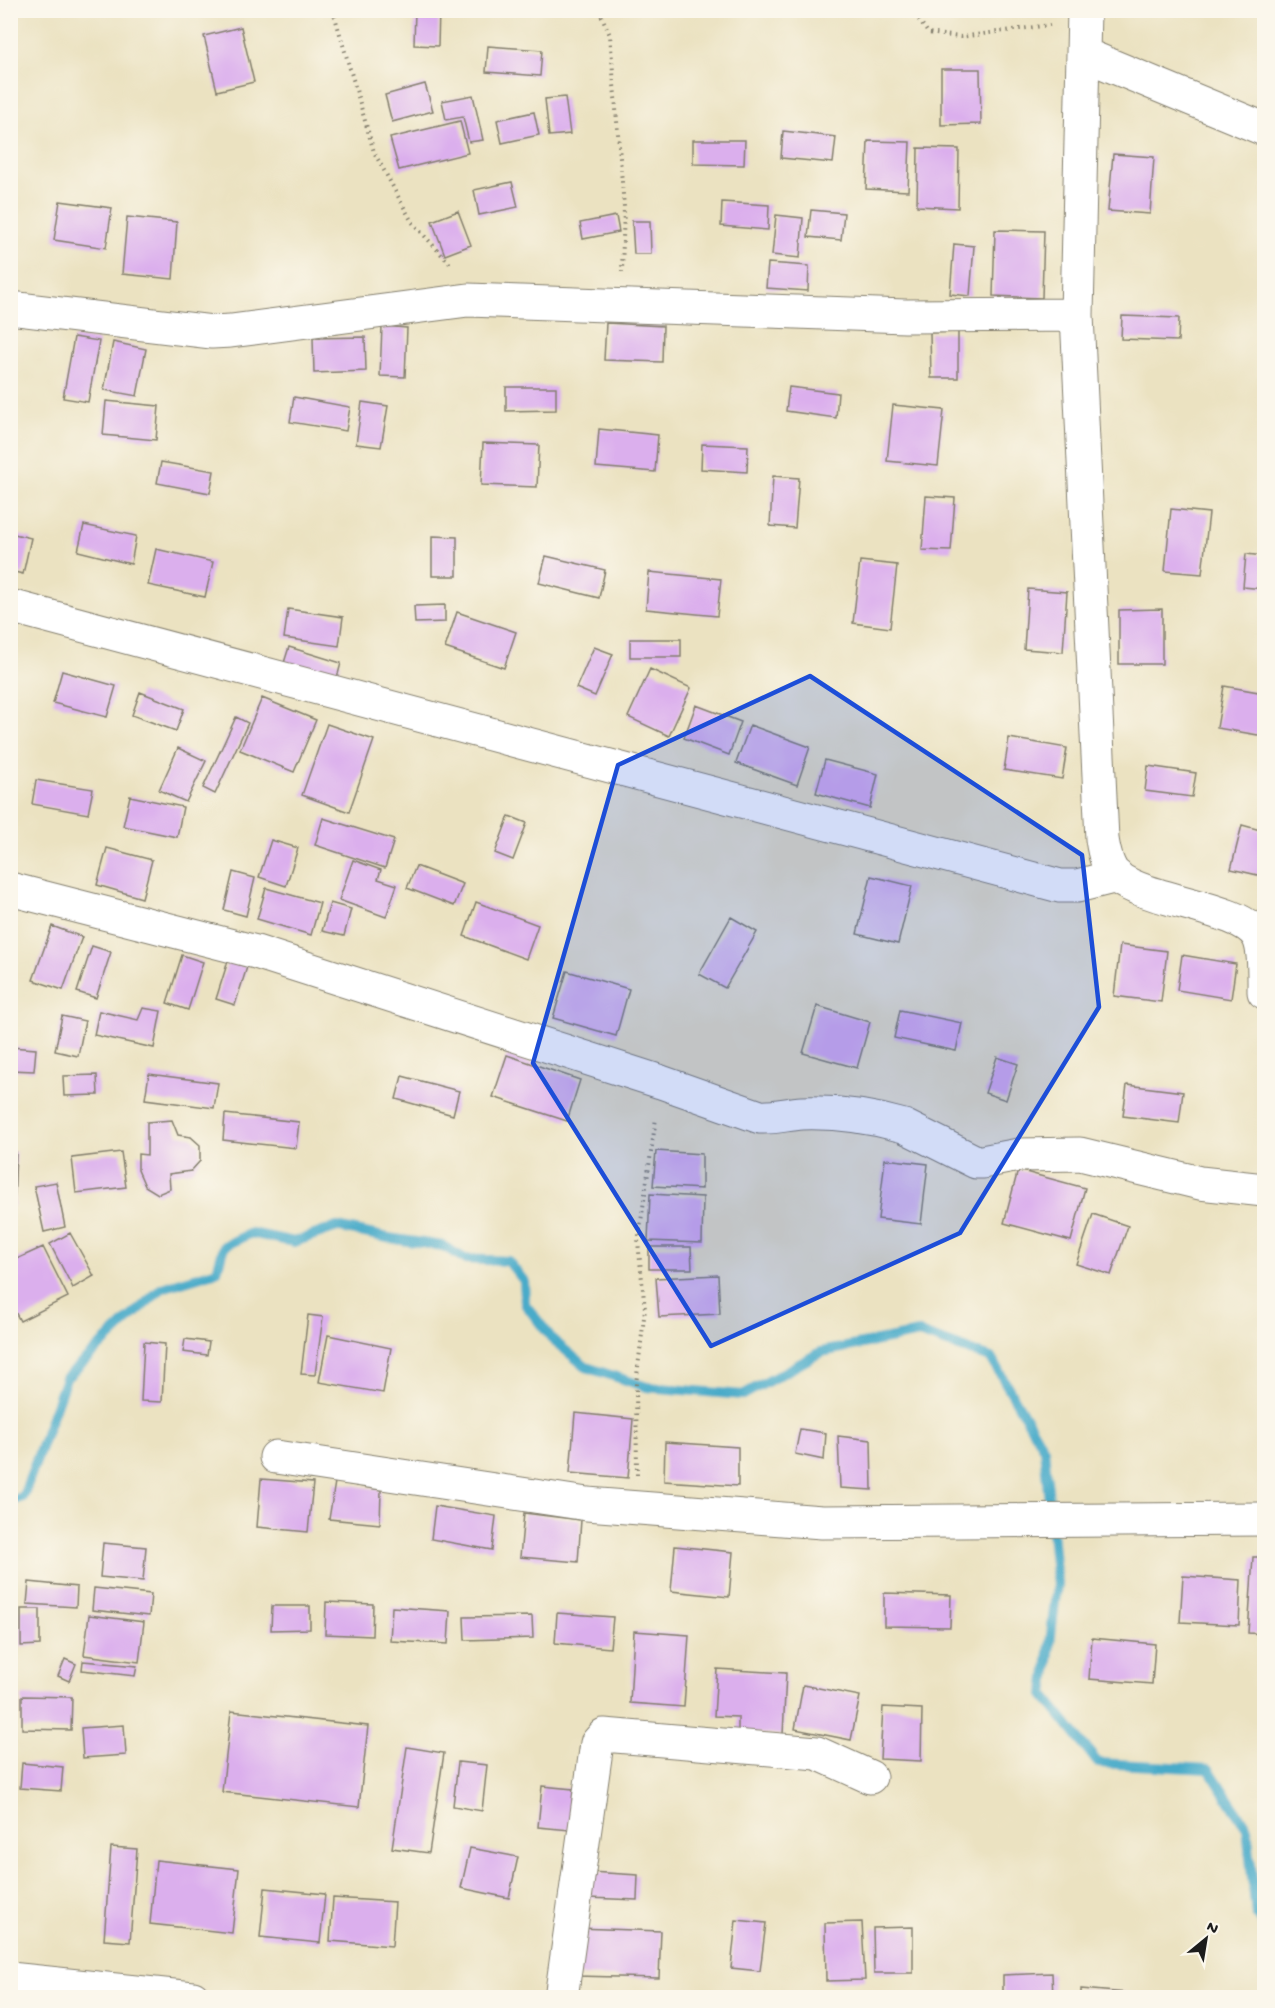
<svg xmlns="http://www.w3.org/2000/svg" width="1275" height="2008" font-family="'Gochi Hand',sans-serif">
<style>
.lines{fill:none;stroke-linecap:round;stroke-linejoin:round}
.stream{stroke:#4aabc9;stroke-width:10}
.building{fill:#dbafed}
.minor-casing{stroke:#847f6e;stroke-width:35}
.primary-casing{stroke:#847f6e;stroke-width:35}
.path{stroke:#847f6e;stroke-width:4;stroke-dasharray:1.5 4.5;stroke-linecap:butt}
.minor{stroke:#fff;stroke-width:33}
.primary{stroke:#fff;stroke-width:33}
.marked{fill:#1d4ed8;fill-opacity:0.2;stroke:#1d4ed8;stroke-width:4.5;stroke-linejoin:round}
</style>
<rect width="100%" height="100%" fill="#fbf7ec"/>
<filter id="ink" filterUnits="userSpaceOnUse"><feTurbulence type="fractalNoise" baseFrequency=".0167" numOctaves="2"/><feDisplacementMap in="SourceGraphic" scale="12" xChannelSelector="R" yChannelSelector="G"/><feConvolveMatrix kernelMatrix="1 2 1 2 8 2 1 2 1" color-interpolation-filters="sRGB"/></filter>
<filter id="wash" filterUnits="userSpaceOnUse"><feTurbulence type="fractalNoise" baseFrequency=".008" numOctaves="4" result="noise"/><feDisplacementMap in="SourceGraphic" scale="24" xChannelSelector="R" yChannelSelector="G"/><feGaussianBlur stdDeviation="1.35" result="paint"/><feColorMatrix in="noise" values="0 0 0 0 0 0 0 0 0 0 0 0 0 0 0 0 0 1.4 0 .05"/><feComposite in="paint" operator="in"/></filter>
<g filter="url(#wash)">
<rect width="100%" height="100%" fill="#ebe2c1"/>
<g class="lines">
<!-- stream -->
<path class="stream" d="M10 1501 23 1497 66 1378 162 1288 217 1271 224 1246 251 1233 294 1242 337 1227 388 1238 443 1246 465 1259 508 1261 524 1281 525 1304 553 1340 586 1367 647 1387 743 1395 821 1352 919 1333 991 1358 1044 1449 1057 1584 1044 1695 1098 1763 1209 1769 1247 1828 1256 1914 1264 1925"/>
</g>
<g id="blocks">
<!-- building -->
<path class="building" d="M415 10H439L438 46 414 45Z
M241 27 254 82 217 91 204 36Z
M488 46 542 50 540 76 486 72Z
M941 69H980L981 124 941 125Z
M425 84 433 111 392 122 385 95Z
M473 95 483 140 469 142 463 117 446 120 442 101Z
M565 97 570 134 549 136 545 99Z
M534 112 539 135 502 143 497 120Z
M460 121 468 153 399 170 390 138Z
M783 131 836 137 833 163 781 158Z
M693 140H745L744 165 693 164Z
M868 141 910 142 908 191 866 189Z
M918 148 959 149 958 208 917 206Z
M1113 154 1154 157 1150 214 1108 211Z
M512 182 518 207 479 215 474 190Z
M60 201 112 208 106 248 54 240Z
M722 202 769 205 768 230 721 226Z
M811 210 844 213 841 240 808 237Z
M458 211 471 245 445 255 432 221Z
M776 215 803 218 800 258 772 255Z
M616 216 619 232 583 239 580 223Z
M127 217 177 222 173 279 122 274Z
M632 221H650L651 254H634Z
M995 230 1044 231 1042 298 993 296Z
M10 231 17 232 12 263H10Z
M954 244 974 246 970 296 950 294Z
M768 263 809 266 808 291 766 288Z
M1122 316 1179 318 1178 341 1121 339Z
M606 323 663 326 662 362 604 360Z
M382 326 407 328 405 377 380 376Z
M958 332V378H931L930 333Z
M74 337 99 341 88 402 63 398Z
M365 337 366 371 314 373 313 338Z
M113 342 146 349 137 396 104 390Z
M506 387H556V410L506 411Z
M789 387 838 393 836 418 786 411Z
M294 397 350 407 346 431 290 422Z
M106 401 159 406 156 440 103 435Z
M362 402 388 406 381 447 356 444Z
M893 405 944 410 938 466 887 461Z
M599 429 658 435 655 472 596 467Z
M483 443 539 445 537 487 481 485Z
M702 444 748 446 747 472 701 469Z
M161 462 214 471 210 493 157 483Z
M773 476 799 478 795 528 770 526Z
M926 496 955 498 951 551 922 550Z
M1171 509 1209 513 1202 574 1165 571Z
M84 525 136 536 131 564 78 551Z
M10 533 31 538 23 574 10 571Z
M432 536 457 537V576H432Z
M156 549 213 562 205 597 148 585Z
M1246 554 1264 556V589L1243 587Z
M546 556 605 570 599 598 539 583Z
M860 561 897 565 890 628 853 623Z
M649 572 721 579 717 616 646 609Z
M1028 589 1067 592 1063 652 1024 649Z
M445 605V622L415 623 414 606Z
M288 609 343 617 339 646 284 638Z
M1162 609V664H1119V610Z
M457 612 516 632 504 668 445 648Z
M630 639H681V657H630Z
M289 647 341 663 336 682 283 666Z
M594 647 613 654 595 696 576 688Z
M650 669 691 688 669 736 628 717Z
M62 671 116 686 107 717 53 703Z
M1224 686 1264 693V736L1217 728Z
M140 692 184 709 176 731 132 715Z
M262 698 316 720 294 772 240 750Z
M696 705 741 722 729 755 684 738Z
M236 717 248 723 215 794 203 788Z
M327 724 374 740 349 812 302 795Z
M750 725 810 747 797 785 736 763Z
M1009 738 1067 748 1062 779 1004 770Z
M178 748 206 761 186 802 159 790Z
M825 760 878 774 870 808 816 793Z
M1148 766 1196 773 1192 797 1145 791Z
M36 780 93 789 88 814 32 804Z
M130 796 183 807 177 837 123 826Z
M509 816 527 823 513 860 495 853Z
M323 818 394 840 385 868 315 845Z
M1242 825 1264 831V868L1262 876 1231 869Z
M271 840 298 848 286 886 259 877Z
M107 848 152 860 142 898 97 885Z
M353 860 381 870 378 879 397 885 386 917 339 900Z
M416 866 463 884 454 906 407 888Z
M233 872 255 878 246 916 224 910Z
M871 876 912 886 898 944 857 934Z
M266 888 320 903 311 935 257 919Z
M476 902 538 925 526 959 464 936Z
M330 903 351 909 344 936 322 931Z
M731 917 757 932 725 988 699 974Z
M52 926 82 937 63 990 33 980Z
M1120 945 1167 951 1161 1002 1114 996Z
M92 946 111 952 96 998 77 992Z
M182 955 203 962 188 1010 167 1003Z
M1182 955 1236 964 1231 999 1177 990Z
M228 961 247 967 235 1005 216 999Z
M567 971 629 989 616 1036 553 1018Z
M817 1006 870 1022 857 1068 803 1053Z
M143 1008 161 1011 154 1048 94 1035 99 1011 138 1020Z
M900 1010 962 1023 956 1051 894 1038Z
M62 1016 85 1021 78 1056 55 1051Z
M10 1047 36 1049 34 1071 10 1070Z
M507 1055 580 1080 567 1121 493 1097Z
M997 1057 1018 1064 1006 1100 985 1093Z
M149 1074 218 1083 214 1108 145 1099Z
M97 1075 98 1095 64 1096 63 1076Z
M402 1076 459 1091 453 1115 396 1099Z
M1127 1085 1183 1092 1179 1123 1123 1116Z
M225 1114 299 1122 296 1148 223 1140Z
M172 1120 178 1135 191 1137 200 1145V1161L191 1171 169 1174 170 1189 158 1194 145 1186 138 1170V1154L147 1155V1122Z
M656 1151 702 1154V1189L653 1186Z
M10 1152H16L14 1206H10Z
M121 1152 126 1187 76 1193 72 1158Z
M885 1159 928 1164 921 1224 878 1219Z
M1018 1170 1085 1188 1071 1241 1004 1223Z
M56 1182 65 1227 44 1232 34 1186Z
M650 1194 703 1197 702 1243 648 1241Z
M1093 1214 1128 1226 1111 1275 1076 1264Z
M70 1233 94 1276 73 1288 50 1244Z
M43 1247 68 1297 20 1321 10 1302V1262Z
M649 1247H691L692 1269H649Z
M718 1275 720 1314 659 1317 656 1278Z
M308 1315 323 1317 315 1375 301 1374Z
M328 1335 391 1348 383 1393 319 1382Z
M185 1339 209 1342 207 1355 183 1352Z
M144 1342 165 1344 162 1402 141 1401Z
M575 1413 633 1419 628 1478 570 1473Z
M800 1429 826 1433 824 1460 795 1454Z
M838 1436 871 1440 872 1490 840 1488Z
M665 1442 738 1447V1486L664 1481Z
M261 1479 313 1483 308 1532 257 1527Z
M335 1482 381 1490 380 1524 329 1519Z
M435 1506 496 1516 492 1550 431 1539Z
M524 1513 581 1520 578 1562 520 1557Z
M103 1543 146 1547 143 1581 100 1577Z
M675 1546 733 1552 729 1597 671 1591Z
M1253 1557H1264V1634L1248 1633Z
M1183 1576 1241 1580 1239 1625 1180 1622Z
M29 1582 77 1587 76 1607 27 1604Z
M94 1588 151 1594 149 1616 92 1610Z
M884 1593 951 1595 950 1627 884 1626Z
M326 1602 373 1604 372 1636 325 1634Z
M272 1606H310V1629L271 1630Z
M392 1607 450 1611 448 1644 390 1641Z
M21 1609H40V1645L21 1646Z
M557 1613 613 1617 610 1648 555 1643Z
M89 1615 144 1622 139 1662 84 1655Z
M532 1616 533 1638 465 1640 464 1617Z
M634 1631 689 1635 684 1707 630 1703Z
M1092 1638 1155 1644 1152 1684 1089 1679Z
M65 1659 76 1664 69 1681 58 1676Z
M83 1661 137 1666 135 1676 82 1670Z
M717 1669 786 1673 783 1735 738 1732V1717L714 1716Z
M803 1685 860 1696 851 1740 795 1729Z
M22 1696 72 1697 71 1730 22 1729Z
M883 1707 922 1709 921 1761 880 1759Z
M231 1711 368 1726 359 1807 222 1792Z
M124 1725 126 1755 83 1758 81 1728Z
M407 1747 444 1753 429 1853 392 1848Z
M458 1762 487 1765 482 1811 453 1806Z
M22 1763 63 1767 61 1791 20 1788Z
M542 1786 573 1789 570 1830 538 1827Z
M111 1847 137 1849 130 1942 104 1940Z
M470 1848 518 1857 509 1898 461 1888Z
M156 1860 239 1869 232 1933 150 1924Z
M590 1872 638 1875 637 1900 589 1898Z
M265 1888 325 1894 320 1943 260 1937Z
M333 1898 395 1902 392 1946 330 1941Z
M736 1920 766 1923 760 1971 731 1968Z
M862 1922 865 1980 826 1981 825 1923Z
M913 1927V1973H874L873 1928Z
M577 1928 661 1931 659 1978 576 1976Z
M1052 1973 1053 1998H1003V1975Z
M1081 1989 1162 1996V1998H1081Z"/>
</g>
</g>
<g filter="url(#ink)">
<use href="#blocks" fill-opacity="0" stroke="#847f6e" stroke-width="1.5"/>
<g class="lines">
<defs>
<path id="minor" d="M1084 10 1077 315 1102 839C1104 852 1107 868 1117 877 1147 902 1245 907 1259 938 1265 951 1264 977 1264 992
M1083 54 1264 129
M10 308 212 332 231 331 468 300 905 316 1077 315
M10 606 1060 886H1077L1117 876
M10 889 256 952 661 1082 760 1117C774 1118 787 1114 802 1113 834 1112 872 1117 904 1126L976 1162H982L1019 1155 1080 1154 1200 1183 1264 1190
M276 1457 587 1504 822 1522 1264 1519
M561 1998 597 1743 604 1735 817 1753 870 1777"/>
<path id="primary" d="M10 1979 193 1998"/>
</defs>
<!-- minor casing -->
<use href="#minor" class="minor-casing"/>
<!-- primary casing -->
<use href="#primary" class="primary-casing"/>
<!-- path -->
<path class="path" d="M333 10 374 152 412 222 452 266
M599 10 610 35 624 207 622 272
M912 10 928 33 960 37 1050 25
M637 1475 636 1384 645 1309 638 1242 656 1118"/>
<!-- minor -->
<use href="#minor" class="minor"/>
<!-- primary -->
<use href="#primary" class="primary"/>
</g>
</g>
<!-- marked area -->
<path class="marked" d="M810 676 1082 855 1099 1007 960 1233 711 1346 533 1063 618 765Z"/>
<!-- margin -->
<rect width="1275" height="2008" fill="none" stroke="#fbf7ec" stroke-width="36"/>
<!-- north arrow -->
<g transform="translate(1206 1939) rotate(30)" stroke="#fbf7ec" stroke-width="4.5" paint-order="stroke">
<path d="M0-4.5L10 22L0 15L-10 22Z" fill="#1c1c1c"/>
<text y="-9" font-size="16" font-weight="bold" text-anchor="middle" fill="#1c1c1c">N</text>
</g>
</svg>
